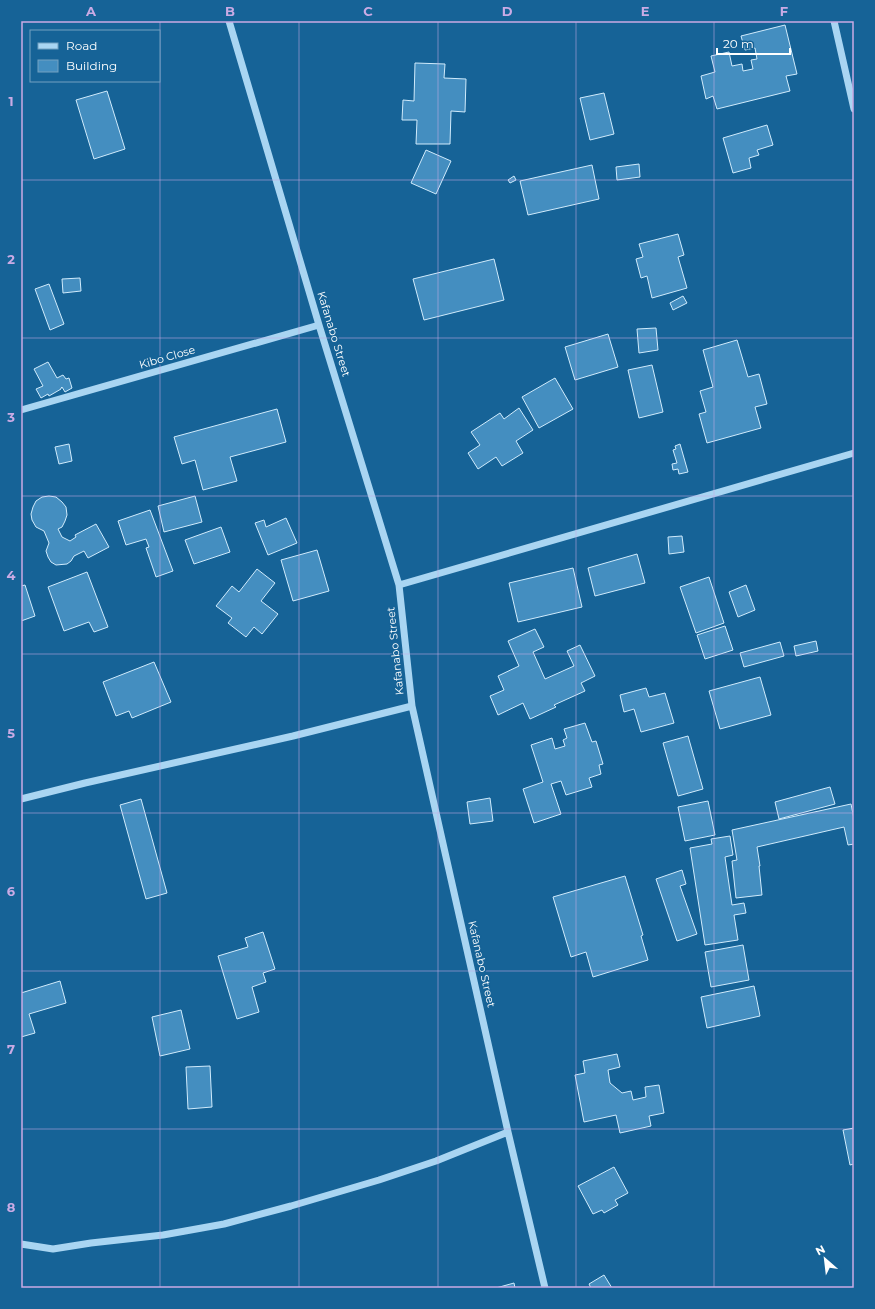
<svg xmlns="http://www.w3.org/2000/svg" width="875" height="1309" font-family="Montserrat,sans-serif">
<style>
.building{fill:#448ec0;stroke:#d0ebfc}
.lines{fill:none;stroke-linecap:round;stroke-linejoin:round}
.minor{stroke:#a9d5f2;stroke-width:7}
.grid{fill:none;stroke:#caabe5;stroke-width:1;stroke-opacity:0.55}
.labels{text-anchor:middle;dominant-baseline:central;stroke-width:3;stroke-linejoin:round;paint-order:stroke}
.street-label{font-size:11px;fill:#fff;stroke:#166397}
.neatline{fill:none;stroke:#caabe5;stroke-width:1.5}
.grid-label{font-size:13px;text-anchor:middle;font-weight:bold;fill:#caabe5}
</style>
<rect width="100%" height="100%" fill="#166397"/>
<!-- building -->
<path class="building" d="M785 25 797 74 786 76 790 91 717 109 713 96 706 99 701 76 715 72 711 56 729 52 732 66 742 64 743 71 753 69 751 60 757 59 755 48 745 50 741 36Z
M415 63 445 64 444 78 466 79 465 112 451 111 450 144H416L417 120H402L403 100 414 101Z
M107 91 125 149 94 159 76 100Z
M604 93 614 134 590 140 580 98Z
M767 125 773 145 757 150 759 155 749 158 751 168 733 173 723 138Z
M426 150 451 161 436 194 411 183Z
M639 164 640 177 617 180 616 167Z
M592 165 599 199 528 215 520 181Z
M514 176 516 180 510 183 508 180Z
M678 234 684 255 678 257 687 288 652 298 647 276 641 278 636 259 643 257 639 244Z
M494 259 504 300 424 320 413 279Z
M80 278 81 291 63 293 62 279Z
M49 284 64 324 50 330 35 289Z
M683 296 687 303 673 310 670 303Z
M656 328 658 350 639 353 637 329Z
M608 334 618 367 575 380 565 347Z
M737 340 748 377 759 374 767 404 755 407 761 428 707 443 699 414 706 412 700 391 713 387 703 350Z
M48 362 57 378 63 375 66 379 69 378 72 388 65 392 62 387 61 388V389L49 396 48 394 41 398 36 389 43 386 34 369Z
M652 365 663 412 639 418 628 370Z
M555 378 573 409 539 428 522 397Z
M519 408 533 430 516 441 523 453 502 466 496 457 478 469 468 453 480 445 471 432 500 413 504 419Z
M277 409 286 442 230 457 237 481 203 490 195 460 182 464 174 437Z
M69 444 72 461 59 464 55 447Z
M680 444 688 472 679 474 678 469 673 470 672 464 677 463 673 450 676 449 675 446Z
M49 496 56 497 62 502 66 507 67 515 65 521 62 527 58 529 62 537 70 541 76 537 75 535 96 524 109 547 88 558 84 551 74 556 71 561 67 564 56 565 51 562 48 557 46 551 49 543 44 531 36 527 32 520 31 514 33 507 36 501 42 497Z
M195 496 202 522 164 532 158 506Z
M150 510 173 571 156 577 146 548 149 547 146 539 126 545 118 521Z
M286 518 297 543 268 555 255 523 264 520 266 527Z
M221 527 230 552 194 564 185 540Z
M682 536 684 552 669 554 668 537Z
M317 550 329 591 293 601 281 560Z
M637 554 645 583 595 596 588 568Z
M573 568 582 607 518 622 509 583Z
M257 569 275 583 261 601 278 614 262 634 254 627 246 637 228 623 232 618 216 606 232 586 239 592Z
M87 572 108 627 94 632 89 622 64 631 48 587Z
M709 577 724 623 696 633 680 587Z
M25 585 35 616 21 621V586Z
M746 585 755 610 738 617 729 592Z
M725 626 733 650 705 659 697 635Z
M535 629 544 647 533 652 545 679 574 666 567 651 580 645 595 676 581 683 585 691 554 705 556 707 530 719 523 703 498 715 490 696 504 690 498 676 519 666 508 641Z
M816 641 818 651 796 656 794 646Z
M780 642 784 656 744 667 740 653Z
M154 662 171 702 132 718 129 711 116 716 103 682Z
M760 677 771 715 720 729 709 691Z
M646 688 649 697 665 693 674 723 641 732 634 709 624 712 620 695Z
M585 723 592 742 596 741 603 764 599 765 601 774 589 778 592 787 566 795 561 781 551 784 561 814 534 823 523 789 543 782 531 745 552 738 555 749 565 746 563 740 567 738 564 729Z
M688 736 703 789 678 796 663 743Z
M830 787 835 804 779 819 775 802Z
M490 798 493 821 470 824 467 802Z
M141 799 167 893 146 899 120 805Z
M708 801 715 835 685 841 678 807Z
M851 804 854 819V844L848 845 844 827 757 847 760 866H759L762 895 736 898 732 861 737 860 732 830Z
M730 836 733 855 725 857 732 905 744 903 746 913 734 915 738 940 705 945 690 848 712 844 711 839Z
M682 870 686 884 680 886 697 934 677 941 656 879Z
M625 876 643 935 641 936 648 960 593 977 586 952 571 957 553 897Z
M263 932 275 969 263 973 266 982 252 987 259 1012 237 1019 218 956 248 947 245 938Z
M743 945 749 980 711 987 705 952Z
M60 981 66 1003 29 1014 35 1033 21 1037V993Z
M754 986 760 1016 707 1028 701 997Z
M181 1010 190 1049 160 1056 152 1017Z
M617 1054 620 1067 608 1070 610 1083 622 1093 631 1091 633 1100 646 1097 645 1087 659 1085 664 1113 649 1116 651 1126 620 1133 616 1115 584 1122 575 1075 585 1073 583 1061Z
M210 1066 212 1107 188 1109 186 1067Z
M854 1128V1164L850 1165 843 1130Z
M614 1167 628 1193 615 1200 618 1205 604 1213 602 1210 593 1214 578 1186Z
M604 1275 612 1288H591L589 1284Z
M514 1283 515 1288H496Z"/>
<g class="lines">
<!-- minor -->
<path class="minor" d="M229 21 319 325 399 585 412 706 508 1132 545 1288
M834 21 854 109
M21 410 319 325
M399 585 854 453
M21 799 85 783 293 736 412 706
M21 1244 53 1249 91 1243 163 1235 224 1224 291 1206 379 1180 436 1161 508 1132"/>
</g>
<!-- grid -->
<path class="grid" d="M160 21V1288M299 21V1288M438 21V1288M576 21V1288M714 21V1288M21 180H854M21 338H854M21 496H854M21 654H854M21 813H854M21 971H854M21 1129H854"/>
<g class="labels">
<!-- street labels -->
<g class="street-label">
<text transform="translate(334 334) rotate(73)">Kafanabo Street</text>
<text transform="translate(167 357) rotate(-16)">Kibo Close</text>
<text transform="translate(395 651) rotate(-96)">Kafanabo Street</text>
<text transform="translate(482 964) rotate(77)">Kafanabo Street</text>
</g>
</g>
<!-- border -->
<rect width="875" height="1309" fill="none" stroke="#166397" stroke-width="44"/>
<!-- legend -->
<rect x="30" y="30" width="130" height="52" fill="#166397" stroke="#73a1c1"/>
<rect x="38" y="43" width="20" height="6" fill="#a9d5f2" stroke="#73a1c1"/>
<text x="66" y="50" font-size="12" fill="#ffffff">Road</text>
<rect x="38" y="60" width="20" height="12" fill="#448ec0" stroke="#73a1c1"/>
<text x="66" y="70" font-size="12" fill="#ffffff">Building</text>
<!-- north arrow -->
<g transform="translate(825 1259) rotate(332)" stroke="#166397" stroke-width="3" paint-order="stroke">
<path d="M0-3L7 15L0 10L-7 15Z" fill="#ffffff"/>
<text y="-6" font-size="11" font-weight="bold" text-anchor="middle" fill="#ffffff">N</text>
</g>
<!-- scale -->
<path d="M717 48v6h73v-6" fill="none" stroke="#ffffff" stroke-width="2"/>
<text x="723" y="48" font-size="12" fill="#ffffff" stroke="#166397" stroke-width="3" paint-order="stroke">20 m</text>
<rect x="22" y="22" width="831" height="1265" class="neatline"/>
<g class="grid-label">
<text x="91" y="16">A</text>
<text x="230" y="16">B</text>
<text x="368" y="16">C</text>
<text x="507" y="16">D</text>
<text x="645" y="16">E</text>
<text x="784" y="16">F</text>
<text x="11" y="106">1</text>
<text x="11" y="264">2</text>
<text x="11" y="422">3</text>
<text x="11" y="580">4</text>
<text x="11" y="738">5</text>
<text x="11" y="896">6</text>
<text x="11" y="1054">7</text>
<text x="11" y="1212">8</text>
</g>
</svg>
